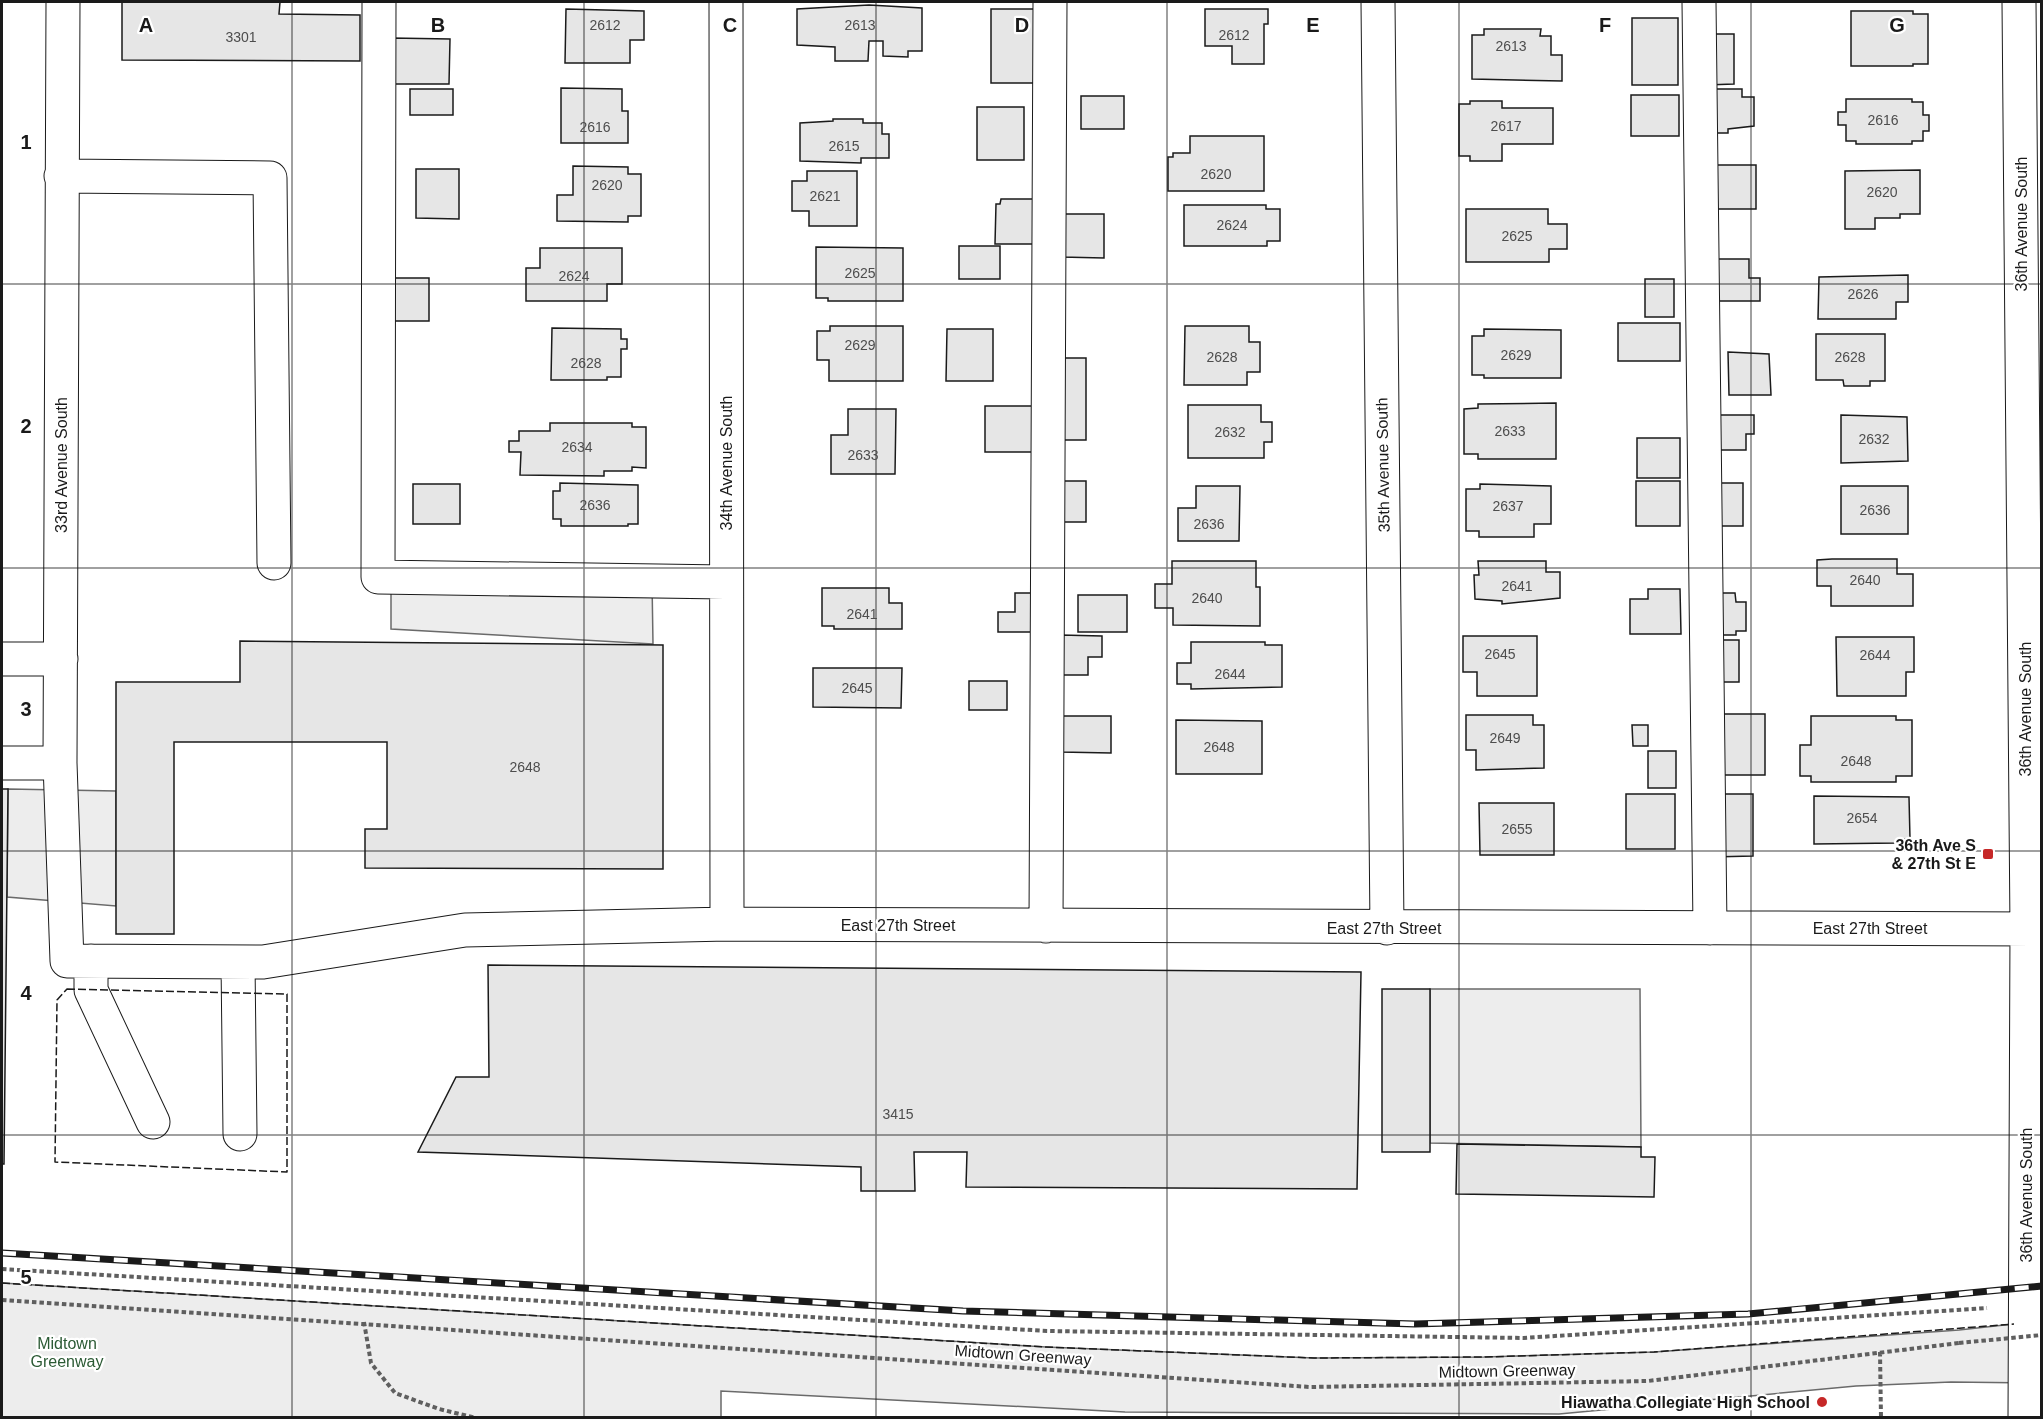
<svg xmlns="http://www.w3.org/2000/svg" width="2043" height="1419" font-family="Helvetica,sans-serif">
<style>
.built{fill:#ededed;stroke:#6a6a6a;stroke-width:1.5}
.building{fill:#e6e6e6;stroke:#1a1a1a;stroke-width:1.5}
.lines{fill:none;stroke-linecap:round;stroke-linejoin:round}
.minor-casing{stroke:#1a1a1a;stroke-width:35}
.path{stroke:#5f5f5f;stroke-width:4;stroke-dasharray:4.5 3;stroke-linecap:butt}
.minor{stroke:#fff;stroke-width:33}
.rail-casing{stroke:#1a1a1a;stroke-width:7}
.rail{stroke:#fff;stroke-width:4.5;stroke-dasharray:14;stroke-linecap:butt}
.path-bridge{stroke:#5f5f5f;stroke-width:4;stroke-dasharray:4.5 3;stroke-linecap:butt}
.fence{stroke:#1a1a1a;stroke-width:1.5;stroke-dasharray:8 3;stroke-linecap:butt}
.grid{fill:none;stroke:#1a1a1a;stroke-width:1.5;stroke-opacity:0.55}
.poi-dot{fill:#c62828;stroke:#fff;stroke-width:2}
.labels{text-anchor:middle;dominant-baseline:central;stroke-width:4.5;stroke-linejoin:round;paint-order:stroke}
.number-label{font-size:14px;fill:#4d4d4d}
.street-label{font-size:16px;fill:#1a1a1a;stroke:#fff}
.poi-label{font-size:16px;font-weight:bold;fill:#1a1a1a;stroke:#fff;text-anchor:end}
.park-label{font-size:16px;fill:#2b5a34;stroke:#fff}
.grid-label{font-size:20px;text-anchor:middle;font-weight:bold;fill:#1a1a1a;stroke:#fff;stroke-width:4.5;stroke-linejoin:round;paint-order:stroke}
</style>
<rect width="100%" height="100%" fill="#fff"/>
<!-- built -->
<path class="built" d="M391 578 652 581 653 644 391 629Z
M8 789 116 791V906L7 897Z
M1430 989H1640L1641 1147 1430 1143Z
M2 1283 1046 1347 1314 1358 1484 1357 1654 1352 1959 1330 2041 1321 2042 1383 1951 1382 1856 1386 1559 1414 1125 1412 721 1391V1418H2Z"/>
<!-- building -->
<path class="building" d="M122 2H280L279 14 360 15V61L122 60Z
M869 5 922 8V51H908V57L883 56V41H869L868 61H835V47L797 45V9Z
M566 9 644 11V40H630V63H565Z
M991 9H1034V83H991Z
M1205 9H1268V24H1264V64H1232V46H1205Z
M1851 11H1913V14H1928V64H1913V66H1851Z
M1632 18H1678V85H1632Z
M1484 29H1541L1540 36H1551V55H1562V81L1472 79V35H1484Z
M1706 34H1734V84L1706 85Z
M391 38 450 39 449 84H391Z
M561 88 622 89V111H628V143H561Z
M410 89H453V115H410Z
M1706 89H1742V97H1754V126L1728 129V133H1704Z
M1631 95H1679V136H1631Z
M1081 96H1124V129H1081Z
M1846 99H1912V102H1923V115H1929V131H1923V141H1912V144H1856V141H1846V125H1838V112H1846Z
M1470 101H1502V108H1553V144H1502V161H1470V156H1459V104H1470Z
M977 107H1024V160H977Z
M833 119H863V123H882V134H889V158H861V163L800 161V123L833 121Z
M1190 136H1264V191H1168V157H1173V153H1190Z
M1717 165H1756V209H1717Z
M573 166 628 167V174H641V216H628V222L557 221V195H573Z
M416 169H459V219L416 218Z
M1920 170V214H1900V218H1875V229H1845V171Z
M807 171H857V226H809V211H792V181H807Z
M1001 199H1033L1037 244H995L996 204H1000Z
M1184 205H1266V209H1280V241H1267V246H1184Z
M1466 209H1548V224H1567V249H1549V262H1466Z
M1061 214H1104V258L1061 257Z
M959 246H1000V279H959Z
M816 247 903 248V301H828V298H816Z
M540 248H622V284H607V301H526V268H540Z
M1714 259H1749V278H1760V301H1714Z
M1908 275V302H1896V319H1818L1819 277Z
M384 278H429V321H384Z
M1645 279H1674V317H1645Z
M1618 323H1680V361H1618Z
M830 326H903V381H829V360H817V331H830Z
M1185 326H1249V342H1260V372H1247V385H1184Z
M552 328 621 329V339H627V349H621V377H607V380H551Z
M947 329H993V381H946Z
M1484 329 1561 330V378H1484V375H1472V336H1484Z
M1816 334H1885V381H1870V386H1844L1843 380H1816Z
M1728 352 1769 354 1771 395H1729Z
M1058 358H1086V440H1058Z
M1556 403V459H1478V454H1464V409L1478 408V404Z
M1188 405H1261V422H1272V442H1264V458H1188Z
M985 406H1032V452H985Z
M848 409H896L895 474H831V435H848Z
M1716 415H1754V434H1746V450H1716Z
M1841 415 1907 417 1908 461 1841 463Z
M550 423H632V427H646V468L632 467V471H604V476L520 475 521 452H509V441H519V431H550Z
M1637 438H1680V478H1637Z
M1059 481H1086V522H1059Z
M1636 481H1680V526H1636Z
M560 483 638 485V524H628V526H561V519H553V491H560Z
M1708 483H1743V526H1708Z
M413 484H460V524H413Z
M1480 484 1551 486V524H1534V537H1479V531H1466V489H1480Z
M1196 486H1240L1239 541H1178V508H1196Z
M1841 486H1908V534H1841Z
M1832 559H1897V574H1913V606H1831V586H1817V560Z
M1172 561H1256V587H1260V626L1173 625V608H1155V584H1172Z
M1478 561H1546V572H1560V598L1502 604V601L1475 599 1474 575H1479Z
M822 588H889V603H902V629H834V626H822Z
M1648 589H1680L1681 634H1630V599H1648Z
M1015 593H1035V632H998V612H1015Z
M1709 593H1735L1736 602H1746V631H1736V635H1709Z
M1078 595H1127V632H1078Z
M1060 635 1102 636V657H1088V675H1060Z
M1463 636H1537V696H1477V672H1463Z
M1836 637H1914V672H1906V696H1837Z
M1707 640H1739V682H1707Z
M240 641 663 645V869L365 868V829H387V742H174V934H116V682H240Z
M1191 642H1265V645H1282V687L1191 689V684H1177V663H1191Z
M813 668H902L901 708 813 707Z
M969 681H1007V710H969Z
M1720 714H1765V775H1720Z
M1466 715H1533V725H1544V768L1476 770V750H1466Z
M1061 716H1111V753L1060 752Z
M1811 716H1896V720H1912V776H1896V782H1811V776H1800V745H1811Z
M1176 720 1262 721V774H1176Z
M1632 725H1648V746H1633Z
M1648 751H1676V788H1648Z
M2 789H8L4 1164H2Z
M1626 794H1675V849H1626Z
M1711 794H1753V856L1711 857Z
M1814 796 1909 797 1910 839H1897V843L1814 844Z
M1479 803H1554V855H1480Z
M488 965 1361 972 1357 1189 966 1187 967 1152H914L915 1191H861V1167L418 1152 456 1077H489Z
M1382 989H1430V1152H1382Z
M1457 1144 1641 1147V1157H1655L1654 1197 1456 1194Z"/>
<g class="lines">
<defs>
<path id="minor" d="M63 2 60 763 67 961 263 962 465 930 727 924 2042 929
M379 2 378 577 725 582
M726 2 727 924
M1378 2 1387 928
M1699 2 1710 928
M2019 2 2027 929 2025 1418
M61 176 270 178 274 563
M2 659H61
M2 763H60
M1046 926 1050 2
M91 961V990L153 1122
M238 962 240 1134"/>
</defs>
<!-- minor casing -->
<use href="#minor" class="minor-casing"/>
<!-- path -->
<path class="path" d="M2 1269 1047 1331 1524 1338 1987 1308
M2 1300 1310 1387 1648 1381 1959 1343
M364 1322 371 1363 395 1393 439 1409 476 1418
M1880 1352 1881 1418"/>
<!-- minor -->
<use href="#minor" class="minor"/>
<defs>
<path id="rail" d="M2 1253 963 1311 1415 1324 1748 1314 2042 1286"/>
</defs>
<!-- rail casing -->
<use href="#rail" class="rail-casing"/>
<!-- rail -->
<use href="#rail" class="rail"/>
<!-- path-bridge -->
<path class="path-bridge" d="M1959 1343 2042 1335"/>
<!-- fence -->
<path class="fence" d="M67 989 287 994V1172L55 1162 57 1000Z
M2 1283 1046 1347 1314 1358 1484 1357 1654 1352 2014 1324"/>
</g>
<!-- grid -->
<path class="grid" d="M292 2V1418M584 2V1418M876 2V1418M1167 2V1418M1459 2V1418M1751 2V1418M2 284H2042M2 568H2042M2 851H2042M2 1135H2042"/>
<!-- markers -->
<g class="poi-dot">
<rect x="1982" y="848" width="12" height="12" rx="3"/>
<circle cx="1822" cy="1402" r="6"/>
</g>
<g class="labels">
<!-- number labels -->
<g class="number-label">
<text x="605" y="25">2612</text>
<text x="860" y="25">2613</text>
<text x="1234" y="35">2612</text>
<text x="241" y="37">3301</text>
<text x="1511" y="46">2613</text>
<text x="1883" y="120">2616</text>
<text x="1506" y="126">2617</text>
<text x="595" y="127">2616</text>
<text x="844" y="146">2615</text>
<text x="1216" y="174">2620</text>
<text x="607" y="185">2620</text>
<text x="1882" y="192">2620</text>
<text x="825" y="196">2621</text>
<text x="1232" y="225">2624</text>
<text x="1517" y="236">2625</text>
<text x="860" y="273">2625</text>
<text x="574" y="276">2624</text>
<text x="1863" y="294">2626</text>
<text x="860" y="345">2629</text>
<text x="1516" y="355">2629</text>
<text x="1222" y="357">2628</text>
<text x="1850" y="357">2628</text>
<text x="586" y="363">2628</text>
<text x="1510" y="431">2633</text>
<text x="1230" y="432">2632</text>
<text x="1874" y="439">2632</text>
<text x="577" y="447">2634</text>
<text x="863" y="455">2633</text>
<text x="595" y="505">2636</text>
<text x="1508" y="506">2637</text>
<text x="1875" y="510">2636</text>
<text x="1209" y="524">2636</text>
<text x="1865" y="580">2640</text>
<text x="1517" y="586">2641</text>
<text x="1207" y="598">2640</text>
<text x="862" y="614">2641</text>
<text x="1500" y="654">2645</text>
<text x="1875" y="655">2644</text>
<text x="1230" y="674">2644</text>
<text x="857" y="688">2645</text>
<text x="1505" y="738">2649</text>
<text x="1219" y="747">2648</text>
<text x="1856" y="761">2648</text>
<text x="525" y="767">2648</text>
<text x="1862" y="818">2654</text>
<text x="1517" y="829">2655</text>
<text x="898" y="1114">3415</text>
</g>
<!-- street labels -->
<g class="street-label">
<text transform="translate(2021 224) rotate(-90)">36th Avenue South</text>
<text transform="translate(726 463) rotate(-90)">34th Avenue South</text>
<text transform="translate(61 465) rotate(-90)">33rd Avenue South</text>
<text transform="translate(1383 465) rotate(-91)">35th Avenue South</text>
<text transform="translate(2025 709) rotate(-90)">36th Avenue South</text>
<text x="898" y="925">East 27th Street</text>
<text x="1384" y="928">East 27th Street</text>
<text x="1870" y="928">East 27th Street</text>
<text transform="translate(2026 1195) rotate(-90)">36th Avenue South</text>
<text transform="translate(1023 1355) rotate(4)">Midtown Greenway</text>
<text transform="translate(1507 1371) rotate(-1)">Midtown Greenway</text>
</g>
<!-- poi labels -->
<g class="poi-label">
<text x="1976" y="845">36th Ave S<tspan x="1976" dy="18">&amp; 27th St E</tspan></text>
<text x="1810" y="1402">Hiawatha Collegiate High School</text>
</g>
<!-- park labels -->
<g class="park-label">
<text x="67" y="1343">Midtown<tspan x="67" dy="18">Greenway</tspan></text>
</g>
</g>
<g class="grid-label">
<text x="146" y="32">A</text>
<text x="438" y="32">B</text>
<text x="730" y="32">C</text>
<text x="1022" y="32">D</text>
<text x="1313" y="32">E</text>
<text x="1605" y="32">F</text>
<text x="1897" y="32">G</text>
<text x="26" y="149">1</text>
<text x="26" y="433">2</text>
<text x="26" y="716">3</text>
<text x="26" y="1000">4</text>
<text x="26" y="1284">5</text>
</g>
<!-- border -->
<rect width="2043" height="1419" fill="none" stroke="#1a1a1a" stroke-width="6"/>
</svg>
